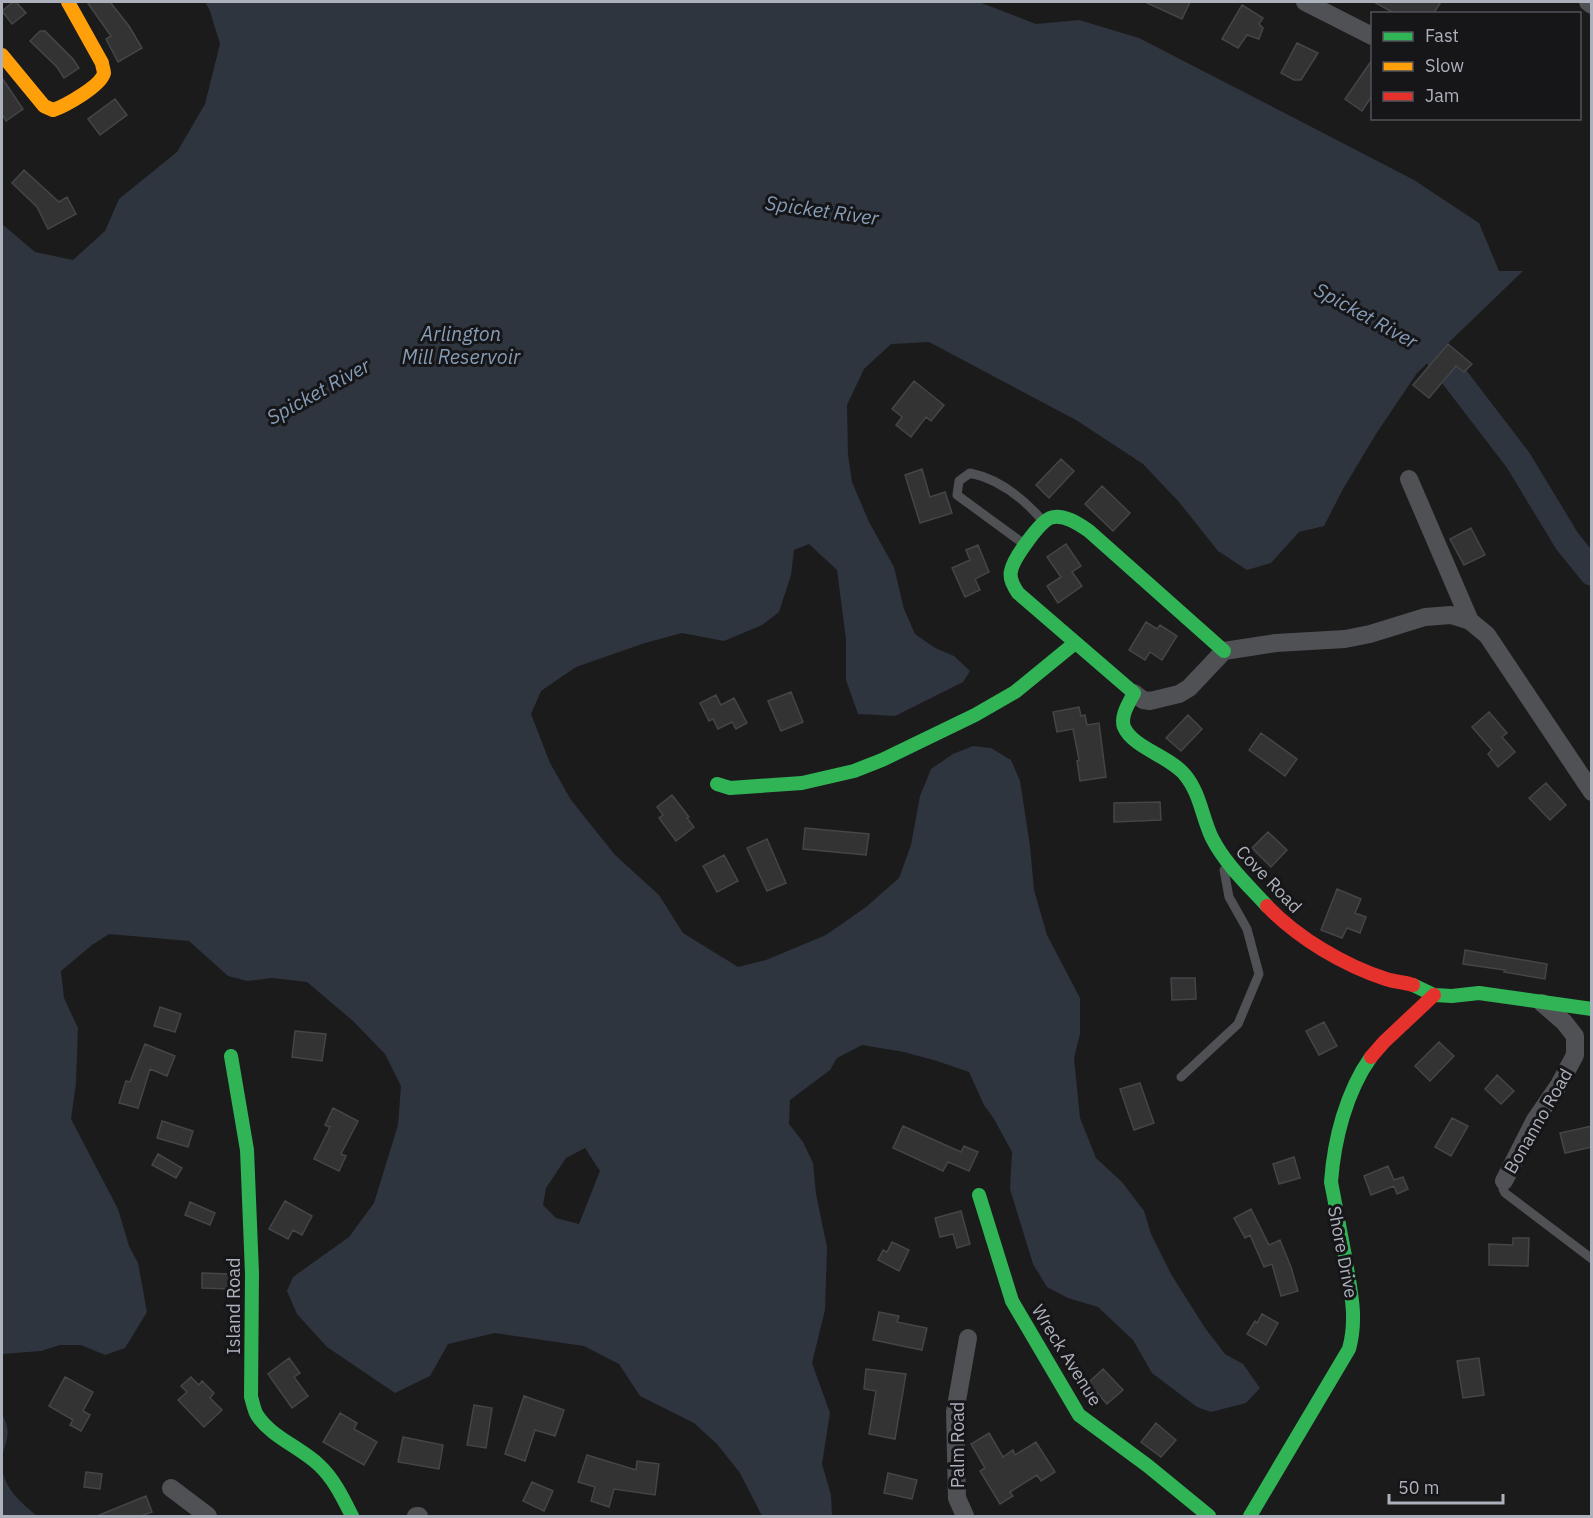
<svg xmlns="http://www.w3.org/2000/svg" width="1593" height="1518" font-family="'IBM Plex Sans',sans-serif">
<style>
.water{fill:#2e353e;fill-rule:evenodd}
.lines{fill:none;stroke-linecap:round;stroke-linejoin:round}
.river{stroke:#2e353e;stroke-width:27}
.building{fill:#333334;stroke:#444548;stroke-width:1.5}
.lane{stroke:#4f5155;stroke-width:9}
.street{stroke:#4f5155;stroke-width:18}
.fast{stroke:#30b455;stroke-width:14}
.slow{stroke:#ff9f0a;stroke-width:14}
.jam{stroke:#e5322d;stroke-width:14}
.labels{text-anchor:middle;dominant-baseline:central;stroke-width:6;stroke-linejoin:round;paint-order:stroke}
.street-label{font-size:18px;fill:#adb1bc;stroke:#161518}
.water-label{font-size:20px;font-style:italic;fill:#859cb6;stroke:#161518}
</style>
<rect width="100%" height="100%" fill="#1b1b1c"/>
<!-- water -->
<path class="water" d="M205 2H979L1036 24 1079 20 1139 38 1360 152 1414 180 1479 223 1499 271H1523L1417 373 1376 434 1343 489 1324 526 1299 532 1271 563 1247 570 1218 551 1179 502 1143 464 1076 420 929 342 891 344 864 369 847 405 848 455 852 482 869 522 894 567 904 609 915 634 935 648 954 656 970 671 963 682 895 716 858 714 846 680V639L837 570 809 544 794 550 791 575 779 612 762 625 724 641 682 633 645 643 576 667 541 691 531 714 550 763 571 800 615 855 659 895 683 933 738 967 766 960 826 935 866 907 899 878 911 845 920 796 931 769 953 754 973 746 991 748 1011 760 1020 781 1030 846 1034 890 1047 935 1080 998V1034L1074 1058 1080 1118 1096 1158 1122 1182 1144 1211 1151 1234 1171 1274 1205 1328 1225 1354 1243 1364 1260 1388 1246 1403 1211 1412 1197 1407 1152 1373 1133 1340 1098 1307 1068 1298 1047 1287 1033 1264 1010 1189 1012 1152 994 1119 984 1105 969 1072 937 1061 904 1052 862 1045 837 1058 830 1070 790 1100 789 1124 803 1142 813 1163 816 1194 827 1247 825 1310 812 1363 830 1413 822 1464 831 1495 832 1516H762L740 1473 717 1444 694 1423 640 1396 619 1364 584 1346 495 1333 448 1344 430 1376 395 1393 327 1347 297 1314 287 1291 293 1277 349 1237 374 1203 398 1125 401 1086 385 1054 353 1021 307 982 272 978 247 981 228 976 189 941 109 934 92 945 61 971 64 998 78 1028 76 1083 71 1119 118 1209 129 1246 138 1263 147 1312 125 1348 105 1355 81 1345H60L41 1351 2 1354V224L35 252 73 260 105 231 119 199 177 152 205 104 220 44 210 11ZM585 1148 600 1171 579 1224 556 1218 543 1205 546 1188 566 1158Z
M2 1414C13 1435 5 1438 2 1459 0 1485 19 1501 37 1516H2Z"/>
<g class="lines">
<!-- river -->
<path class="river" d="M1404 335 1436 353 1518 460 1567 541 1592 572"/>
</g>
<!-- building -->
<path class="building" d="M13 2H16L26 13 12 24 2 11Z
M87 2H110L129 26 142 48 118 62 106 39 111 36Z
M1145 2H1190L1182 19Z
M1374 2H1441L1433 14H1396Z
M1242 5 1263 18 1259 24 1263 28 1259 39 1247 35 1238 48 1222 39Z
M40 31H45L73 59 79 68 64 78 57 67 30 41Z
M1297 43 1318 53 1301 80H1294L1281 73Z
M1372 60V96L1362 111 1345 99Z
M2 78 23 109 6 121 2 114Z
M115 99 127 115 100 135 88 119Z
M24 170 59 202 67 197 76 214 48 229 37 207 12 183Z
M1448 344 1472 364 1464 372 1456 366 1429 398 1413 385Z
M914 381 944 405 931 421 926 417 911 437 896 425 902 417 892 409Z
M1061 459 1074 471 1049 498 1036 485Z
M922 469 930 497 945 492 952 513 920 523 905 475Z
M1102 486 1130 513 1113 531 1085 504Z
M1471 528 1485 555 1464 565 1450 539Z
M1066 544 1081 566 1072 572 1082 586 1058 603 1047 586 1061 577 1047 557Z
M978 545 989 572 975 579 980 590 965 597 952 568 970 560 966 550Z
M1146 622 1157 629 1160 625 1177 636 1162 660 1150 652 1145 660 1129 650Z
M791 692 803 722 781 731 768 701Z
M716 695 721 705 734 698 747 723 736 729 732 722 718 729 713 719 709 721 700 703Z
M1079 707 1081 716 1085 715 1087 725 1099 723 1106 777 1080 781 1077 761 1079 760 1073 729 1057 732 1053 712Z
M1489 712 1507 733 1502 737 1515 752 1498 767 1488 754 1492 750 1472 727Z
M1188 715 1202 729 1181 751 1166 738Z
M1261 733 1297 759 1285 776 1249 750Z
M1546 783 1566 805 1550 820 1529 798Z
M672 795 689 817 687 818 694 827 676 841 659 818 663 815 657 807Z
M1160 802 1161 820 1114 822V803Z
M805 828 869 834 866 855 803 849Z
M1268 832 1287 850 1271 867 1252 848Z
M767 839 786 883 767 891 747 848Z
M724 855 738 881 717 892 703 866Z
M1337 889 1361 899 1355 913 1366 917 1360 933 1347 928 1342 938 1321 930Z
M1465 950 1547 964 1545 979 1504 972 1505 970 1463 964Z
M1171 978H1195L1196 999 1172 1000Z
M160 1007 181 1014 175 1032 154 1026Z
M1324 1022 1337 1046 1319 1055 1306 1031Z
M295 1031 326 1034 322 1061 292 1057Z
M1439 1042 1454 1056 1430 1081 1415 1066Z
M145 1044 175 1056 167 1076 150 1069 138 1108 119 1103 126 1081 130 1082Z
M1497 1075 1514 1091 1501 1104 1485 1089Z
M1140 1083 1154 1123 1134 1130 1120 1089Z
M333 1108 358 1121 341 1154 346 1156 339 1171 314 1159 330 1127 325 1125Z
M1452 1118 1468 1126 1451 1156 1435 1147Z
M162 1121 193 1131 188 1147 157 1138Z
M903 1126 961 1152 964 1146 978 1152 969 1171 948 1162 943 1171 893 1148Z
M1592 1126V1147L1565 1153 1560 1133Z
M158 1154 182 1168 176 1178 152 1165Z
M1294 1157 1300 1178 1279 1184 1273 1164Z
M1388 1166 1394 1180 1403 1177 1408 1189 1397 1194 1394 1186 1371 1195 1364 1176Z
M285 1201 312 1216 302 1235 293 1230 288 1239 269 1229Z
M190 1202 215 1213 210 1225 185 1215Z
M1251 1209 1269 1245 1280 1240 1291 1267 1298 1291 1281 1296 1272 1264 1264 1267 1250 1235 1245 1238 1234 1218Z
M961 1211 970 1244 957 1248 953 1234 940 1237 935 1218Z
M1513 1238H1529L1528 1266 1489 1265V1244L1513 1245Z
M892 1242 909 1250 899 1271 878 1260 883 1250 887 1252Z
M202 1273 231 1274 230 1289 202 1288Z
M879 1312 899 1316 897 1322 927 1328 922 1350 873 1340Z
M1262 1314 1278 1323 1266 1345 1247 1334 1255 1321 1257 1323Z
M289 1358 300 1373 294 1377 308 1396 292 1408 268 1374Z
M1479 1358 1484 1395 1463 1398 1457 1361Z
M866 1369 906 1374 895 1439 869 1434 876 1391 864 1389Z
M1103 1369 1123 1390 1107 1404 1088 1383Z
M65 1377 93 1392 83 1411 90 1415 81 1431 70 1425 73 1420 49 1406Z
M191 1377 199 1385 202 1381 214 1393 210 1398 222 1410 204 1427 178 1400 187 1392 181 1386Z
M524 1396 564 1410 555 1436 535 1430 525 1461 505 1454Z
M474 1405 492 1408 486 1448 467 1445Z
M340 1413 357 1423 354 1429 377 1442 364 1465 323 1442Z
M1156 1423 1176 1440 1161 1457 1141 1442Z
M989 1433 1003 1457 1013 1450 1015 1455 1036 1442 1055 1472 1041 1481 1037 1475 1010 1492 1013 1496 1000 1504 980 1471 985 1468 971 1444Z
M403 1437 443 1445 439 1469 398 1462Z
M587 1455 636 1470 637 1461 659 1464 655 1495 614 1489 609 1507 591 1501 595 1487 578 1482Z
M86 1472 102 1474 100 1489 84 1487Z
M888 1473 917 1480 912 1499 884 1493Z
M532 1482 553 1491 544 1511 523 1501Z
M146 1496 152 1512 141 1516H97Z"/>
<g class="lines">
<!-- lane -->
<path class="lane" d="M1024 544 957 495 959 481 970 473C999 479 1023 498 1042 520
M1181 1077 1238 1024 1259 974 1247 929 1229 897 1224 870
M1504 1181 1503 1189 1505 1193 1592 1259"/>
<!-- street -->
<path class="street" d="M1305 2 1372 36
M1588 2 1592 5
M1409 479 1470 621
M1134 693 1143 700 1150 701 1179 694 1189 688 1224 651 1276 643 1345 639 1370 634 1425 617 1451 615 1470 621 1487 635 1592 792
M1504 1181 1535 1120 1559 1085 1575 1055V1036L1564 1022 1542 1003
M171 1488 208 1516
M416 1516H419
M965 1516 957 1498 955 1412 968 1338"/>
<!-- fast -->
<path class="fast" d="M1224 651 1089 531C1079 524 1063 513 1050 518 1039 523 1013 559 1011 571 1009 579 1014 587 1018 593L1134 693C1129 703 1120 716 1124 727 1132 747 1171 757 1185 775 1200 793 1202 817 1212 838 1226 865 1247 884 1267 906
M717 784 730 788 802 783 854 771 882 760 975 715 1015 692 1075 643
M1413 985 1434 995 1452 996 1479 993 1592 1009
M231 1056 247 1150 252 1273 251 1397C253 1403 254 1410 257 1415 271 1437 300 1447 319 1465 334 1479 343 1498 352 1516
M979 1195 1012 1301 1079 1415 1148 1466 1209 1516
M1250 1516 1349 1349C1358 1317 1350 1288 1345 1256 1340 1231 1336 1207 1331 1182 1334 1140 1346 1092 1371 1057"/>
<!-- slow -->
<path class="slow" d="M2 55 44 106 53 110C65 106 101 86 104 73 104 71 102 65 102 63L68 2"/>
<!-- jam -->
<path class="jam" d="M1267 906C1298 938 1343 965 1386 979 1395 982 1404 982 1413 985
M1371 1057 1384 1042 1434 995"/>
</g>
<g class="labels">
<!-- street labels -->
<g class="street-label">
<text transform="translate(1269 879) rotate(46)">Cove Road</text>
<text transform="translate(1538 1121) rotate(-60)">Bonanno Road</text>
<text transform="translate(1343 1252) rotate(79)">Shore Drive</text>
<text transform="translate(233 1306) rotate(-90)">Island Road</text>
<text transform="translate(1067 1355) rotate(58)">Wreck Avenue</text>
<text transform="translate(957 1445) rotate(-90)">Palm Road</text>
</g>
<!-- water labels -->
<g class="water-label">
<text transform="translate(822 210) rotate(8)">Spicket River</text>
<text transform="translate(1366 315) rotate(29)">Spicket River</text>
<text x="461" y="333">Arlington<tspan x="461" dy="23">Mill Reservoir</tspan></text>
<text transform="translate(318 391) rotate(-29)">Spicket River</text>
</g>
</g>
<!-- border -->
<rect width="1593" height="1518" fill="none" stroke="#adb1bc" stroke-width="6"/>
<!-- legend -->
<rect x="1371" y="12" width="210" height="108" fill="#161518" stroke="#52535a" stroke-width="1.5"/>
<rect x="1383" y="32" width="30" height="9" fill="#30b455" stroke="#52535a" stroke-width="1.5"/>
<text x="1425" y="42" font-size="18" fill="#adb1bc">Fast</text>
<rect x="1383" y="62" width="30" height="9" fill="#ff9f0a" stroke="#52535a" stroke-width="1.5"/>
<text x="1425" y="72" font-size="18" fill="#adb1bc">Slow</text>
<rect x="1383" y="92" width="30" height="9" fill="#e5322d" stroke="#52535a" stroke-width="1.5"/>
<text x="1425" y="102" font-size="18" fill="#adb1bc">Jam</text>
<!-- scale -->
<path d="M1389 1494v9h114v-9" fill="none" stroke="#adb1bc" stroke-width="3"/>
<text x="1398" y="1494" font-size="18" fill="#adb1bc" stroke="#161518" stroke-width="4.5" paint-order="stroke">50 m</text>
</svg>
